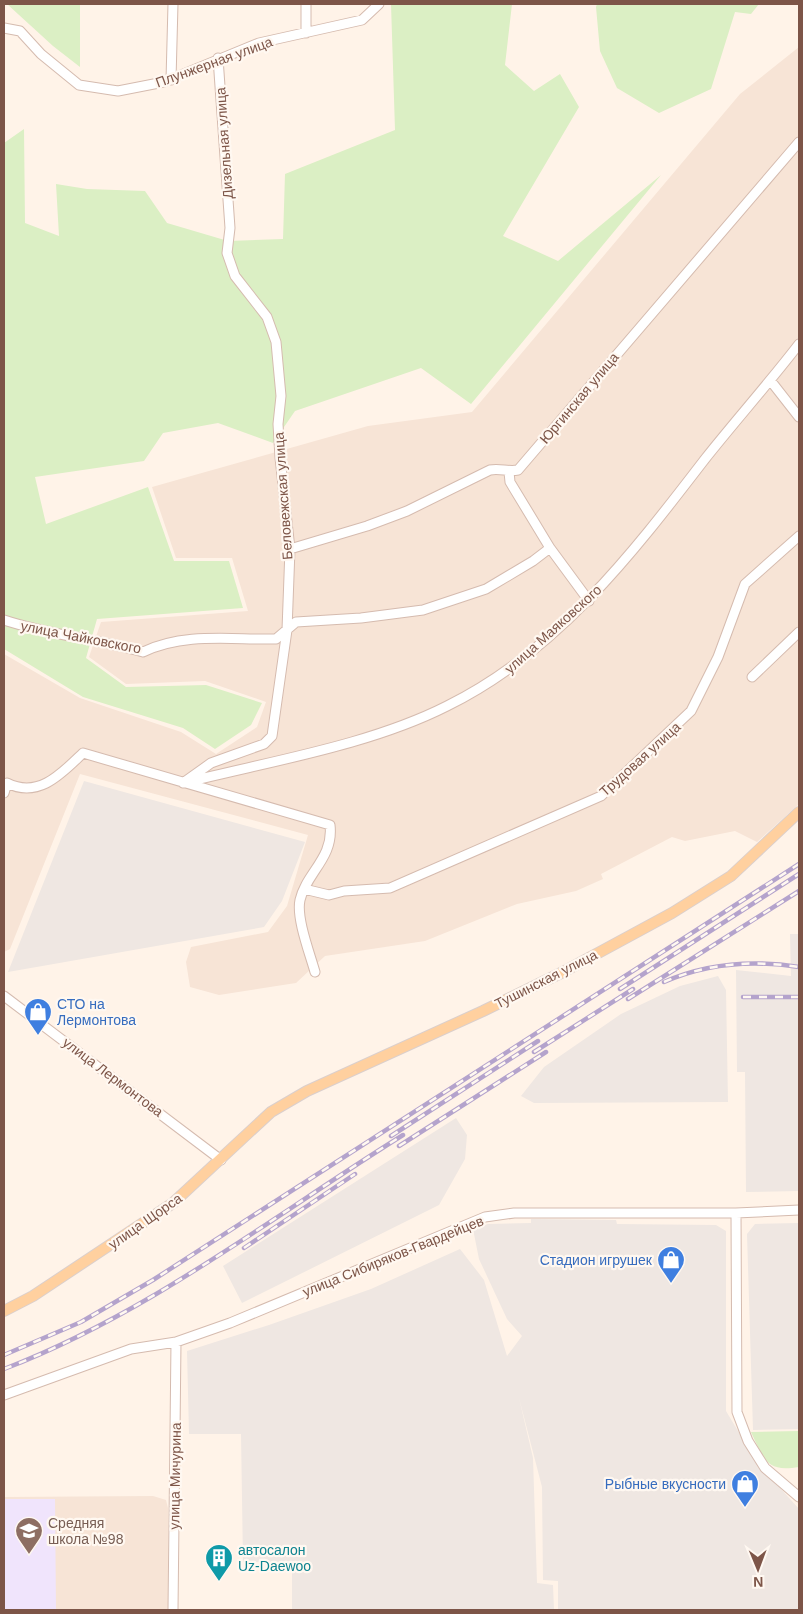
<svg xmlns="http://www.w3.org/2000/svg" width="803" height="1614" font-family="Helvetica,sans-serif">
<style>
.residential{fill:#f7e4d6}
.industrial{fill:#efe7e2}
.education{fill:#f0e4fc}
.green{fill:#dbefc4}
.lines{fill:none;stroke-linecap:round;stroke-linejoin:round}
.minor-casing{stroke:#d5bbaf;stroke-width:11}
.major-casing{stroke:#dbcfcc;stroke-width:12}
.minor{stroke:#fff;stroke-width:9}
.major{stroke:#ffd09f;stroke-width:10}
.rail-casing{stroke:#b4a3cc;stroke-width:4.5}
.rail{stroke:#fff8f1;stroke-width:2.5;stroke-dasharray:8;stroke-linecap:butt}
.labels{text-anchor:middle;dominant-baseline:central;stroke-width:4.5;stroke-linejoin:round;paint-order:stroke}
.street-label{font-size:14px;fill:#7d5548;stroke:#fff8f1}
.shop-label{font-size:14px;fill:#366cbe;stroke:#fff8f1;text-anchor:end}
.education-label{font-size:14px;fill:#785e54;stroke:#fff8f1;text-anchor:start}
.culture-label{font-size:14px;fill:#0d838f;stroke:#fff8f1;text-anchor:start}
</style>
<rect width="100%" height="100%" fill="#fff3e8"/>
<!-- residential -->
<path class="residential" d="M799 47V804L757 842 735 831 685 841 672 837 601 874 603 879 576 891 517 904 425 941 325 956 296 983 219 995 190 987 186 962 191 947 268 932 287 906 308 835 80 774 10 949 4 952V654L80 698 181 732 216 754 257 727 266 702 205 681 126 684 89 657 101 622 248 611 232 558H176L152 487 368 426 472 412 740 94Z
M153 1496 166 1500 168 1508V1610H4V1497Z"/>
<!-- industrial -->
<path class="industrial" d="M84 781 305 842 282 901 264 927 8 972Z
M790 934H799V1191L746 1192 745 1072H737L736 970 791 976Z
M718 976 726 990 728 1102 534 1103 521 1096 544 1067 621 1014 680 986Z
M456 1118 467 1135 465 1159 439 1205 242 1303 223 1266Z
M531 1219 616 1220 617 1224 716 1225 726 1231V1411L756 1461 799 1509V1610H558V1581L543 1580 542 1487 519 1398 533 1458 537 1583 553 1585 554 1610H292V1562H243L241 1434H189L187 1351 269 1325 371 1289 460 1249 484 1280 507 1356 522 1336 507 1319 479 1259 473 1229 488 1224 531 1223Z
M799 1223V1429L753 1430 747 1234 755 1224Z"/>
<!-- education -->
<path class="education" d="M4 1499H55L56 1610H4Z"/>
<!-- green -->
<path class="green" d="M7 4H80V67L53 46Z
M391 4H512L505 65 534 91 560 74 579 107 503 236 558 261 661 175 471 404 421 368 295 411 273 443 218 423 163 433 144 461 35 477 46 524 148 487 174 561H229L243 608 97 619 86 658 126 687 206 685 262 703 251 725 215 749 183 728 83 697 4 649V143L24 129 25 223 59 236 56 184 87 189 145 191 167 223 228 241 283 239 285 174 395 130Z
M597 4H759L751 14 735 12 711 89 659 113 617 88 600 51 596 7Z
M799 1431V1467C766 1473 764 1459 751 1432Z"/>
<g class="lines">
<defs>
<path id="minor" d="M306 4V33
M4 28 20 31 41 54 79 85 118 91 164 82 259 43 362 20 379 4
M171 80 173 4
M770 380 799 417
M509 472 510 482 550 548
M290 549 367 526 407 511 490 470C500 468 508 472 518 470L799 142
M4 620C49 635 97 639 143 652 185 632 231 640 276 639L296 622 361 618 423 610 486 589 533 561 550 548 589 601
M752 677 799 632
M188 782C271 761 370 745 447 706 557 652 632 554 705 459 736 420 769 383 799 344
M183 783 211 763 264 744 272 736 287 630 290 549 280 458 278 424 281 396 276 342 267 317 235 276 227 253 230 228 218 58
M4 793 7 783C39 799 62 773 83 753L330 825C334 858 306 873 300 900 296 918 310 954 315 972
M304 889 329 895 344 891 390 888 601 796 691 711 718 657 745 584 799 536
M4 996 221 1160
M736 1213 737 1412 748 1441 765 1468 799 1497
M4 1395 131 1349 176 1342 230 1323 485 1217 514 1213H736L799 1210
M173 1610 176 1342"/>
<path id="major" d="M4 1311 33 1296 173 1203 271 1112 307 1091 483 1011 563 972 672 913 731 876 799 812"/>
</defs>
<!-- minor casing -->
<use href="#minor" class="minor-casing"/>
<!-- major casing -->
<use href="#major" class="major-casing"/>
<!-- minor -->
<use href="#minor" class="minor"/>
<!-- major -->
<use href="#major" class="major"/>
<defs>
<path id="rail" d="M664 982C707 963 754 960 799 967
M620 989 799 874
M743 997H799
M628 999 799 891
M534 1052 633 989
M391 1136 538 1041
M399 1146 546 1052
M244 1248 355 1174
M4 1355 81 1322 153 1280 799 864
M4 1369C148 1314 273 1216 403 1135"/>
</defs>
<!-- rail casing -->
<use href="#rail" class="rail-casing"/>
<!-- rail -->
<use href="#rail" class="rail"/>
</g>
<!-- icons -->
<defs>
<symbol id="shop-pin" viewBox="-11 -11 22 30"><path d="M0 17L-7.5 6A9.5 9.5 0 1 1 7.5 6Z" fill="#3f7fe0" stroke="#fff8f1"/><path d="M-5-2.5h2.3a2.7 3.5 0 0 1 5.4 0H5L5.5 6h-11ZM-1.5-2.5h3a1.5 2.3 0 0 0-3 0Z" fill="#fff"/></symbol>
<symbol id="school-pin" viewBox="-11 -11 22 30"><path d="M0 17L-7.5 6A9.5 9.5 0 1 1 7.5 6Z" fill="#8d6e63" stroke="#fff8f1"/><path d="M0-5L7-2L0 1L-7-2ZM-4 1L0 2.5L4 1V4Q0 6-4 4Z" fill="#fff"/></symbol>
<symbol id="building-pin" viewBox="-11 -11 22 30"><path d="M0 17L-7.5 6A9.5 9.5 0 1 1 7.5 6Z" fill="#0f9aa8" stroke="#fff8f1"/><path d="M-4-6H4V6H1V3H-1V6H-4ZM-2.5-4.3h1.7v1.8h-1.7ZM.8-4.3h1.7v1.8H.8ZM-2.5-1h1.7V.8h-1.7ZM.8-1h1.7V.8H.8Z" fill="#fff"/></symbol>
</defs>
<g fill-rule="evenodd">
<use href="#shop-pin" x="22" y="996" width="32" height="43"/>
<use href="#shop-pin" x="655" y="1244" width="32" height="43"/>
<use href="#shop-pin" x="729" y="1468" width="32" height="43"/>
<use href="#school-pin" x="13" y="1515" width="32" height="43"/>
<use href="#building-pin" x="203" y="1542" width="32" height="43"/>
</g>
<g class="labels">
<!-- street labels -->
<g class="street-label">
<text transform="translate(214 62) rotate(-20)">Плунжерная улица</text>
<text transform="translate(224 143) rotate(-94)">Дизельная улица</text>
<text transform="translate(579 398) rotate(-50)">Юргинская улица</text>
<text transform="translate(283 496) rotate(-94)">Беловежская улица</text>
<text transform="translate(553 629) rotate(-42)">улица Маяковского</text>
<text transform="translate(81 637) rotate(11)">улица Чайковского</text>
<text transform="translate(640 759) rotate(-42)">Трудовая улица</text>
<text transform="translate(546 979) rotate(-27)">Тушинская улица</text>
<text transform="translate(113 1077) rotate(37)">улица Лермонтова</text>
<text transform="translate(145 1221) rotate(-35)">улица Щорса</text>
<text transform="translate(393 1256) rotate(-22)">улица Сибиряков-Гвардейцев</text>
<text transform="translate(175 1476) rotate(-89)">улица Мичурина</text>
</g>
<!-- shop labels -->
<g class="shop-label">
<text x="57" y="1004" text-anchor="start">СТО на<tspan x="57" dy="16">Лермонтова</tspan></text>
<text x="652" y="1260">Стадион игрушек</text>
<text x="726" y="1484">Рыбные вкусности</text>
</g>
<!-- education labels -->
<g class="education-label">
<text x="48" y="1523">Средняя<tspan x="48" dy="16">школа №98</tspan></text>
</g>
<!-- culture labels -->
<g class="culture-label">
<text x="238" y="1550">автосалон<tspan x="238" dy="16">Uz-Daewoo</tspan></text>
</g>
</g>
<!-- border -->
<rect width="803" height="1614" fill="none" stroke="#7d5548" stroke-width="10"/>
<!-- north arrow -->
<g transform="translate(758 1569) rotate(179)" stroke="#fff8f1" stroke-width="4" paint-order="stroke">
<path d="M0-4L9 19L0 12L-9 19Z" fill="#7d5548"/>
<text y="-8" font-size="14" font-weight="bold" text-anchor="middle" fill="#7d5548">N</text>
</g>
</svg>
